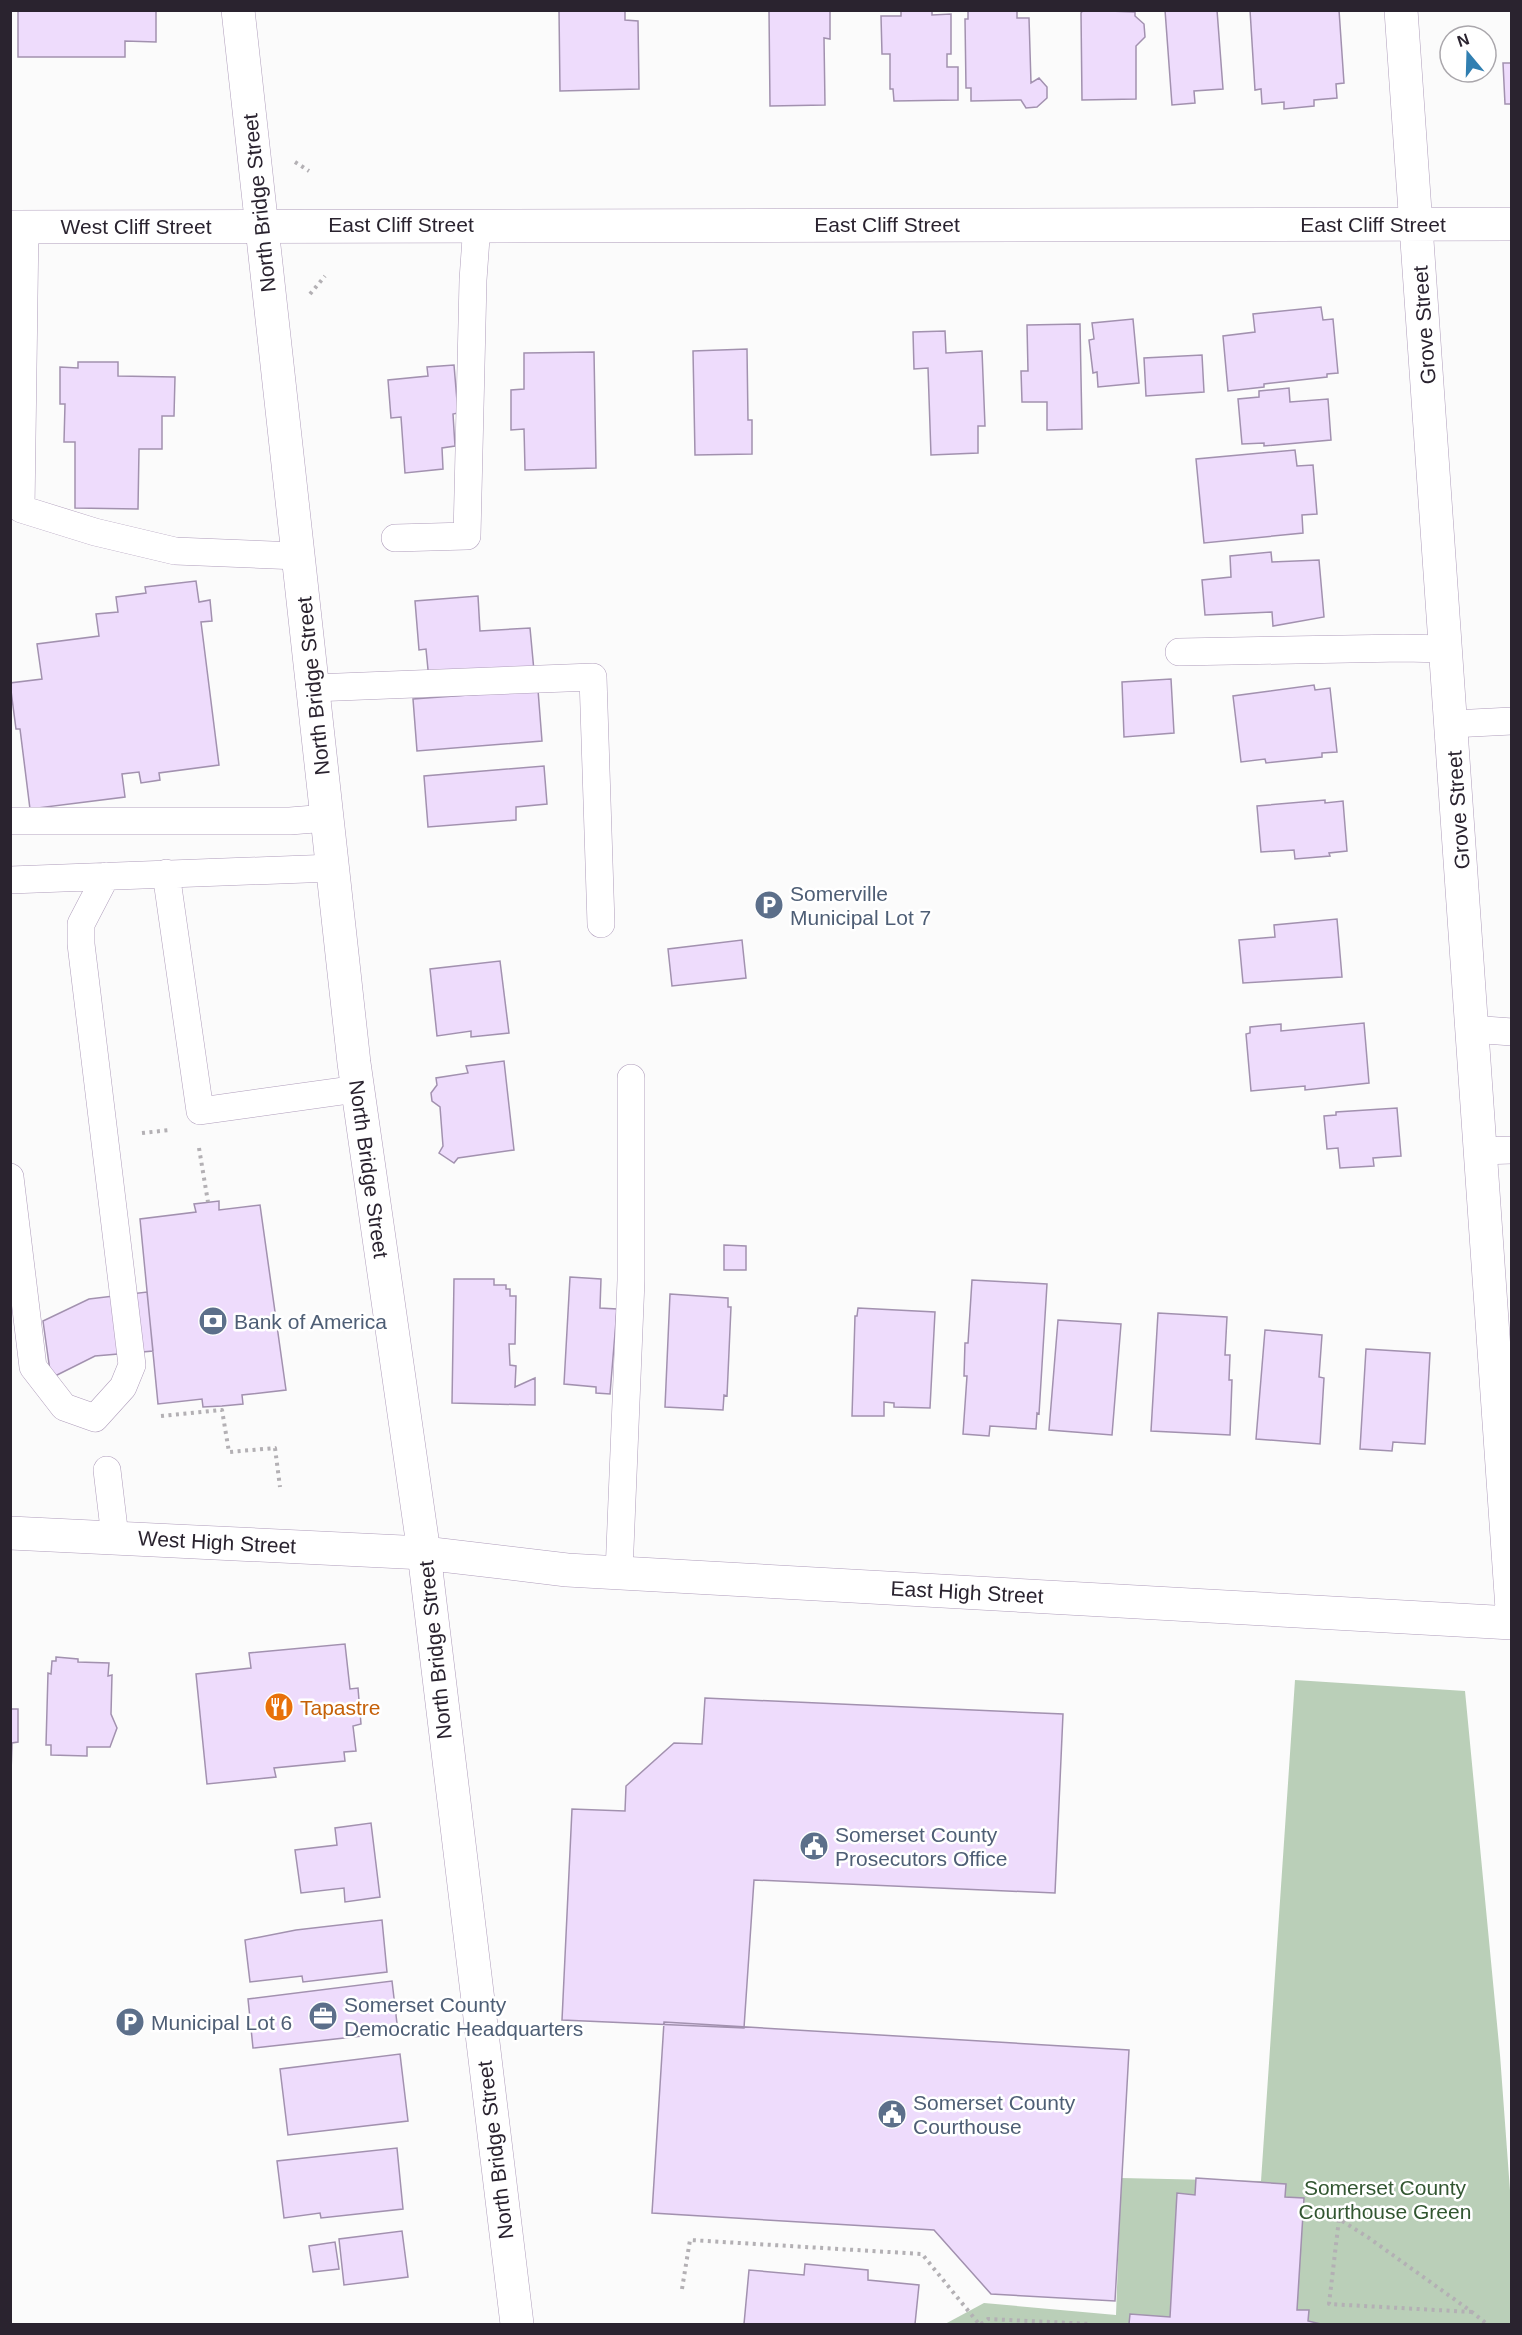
<svg xmlns="http://www.w3.org/2000/svg" width="1522" height="2335" viewBox="0 0 1522 2335" font-family="Arial,sans-serif">
	<style>
		.green { fill: #bacfb8 }
		.building { fill: #eedcfc; stroke: #a291af; stroke-width: 1.5 }
		.lines { fill: none; stroke-linecap: round; stroke-linejoin: round }
		.lane-casing { stroke: #af9dbb; stroke-width: 28 }
		.street-casing { stroke: #af9dbb; stroke-width: 34 }
		.secondary-casing { stroke: #af9dbb; stroke-width: 34 }
		.path { stroke: #b3b0b4; stroke-width: 4; stroke-dasharray: 3 4.5; stroke-linecap: butt }
		.lane { stroke: #fff; stroke-width: 27 }
		.street { stroke: #fff; stroke-width: 33 }
		.secondary { stroke: #fff; stroke-width: 33 }
		.labels { text-anchor: middle; dominant-baseline: central; stroke-width: 5; stroke-linejoin: round; paint-order: stroke }
		.street-label { font-size: 21px; fill: #2a232f; stroke: #fff }
		.service-label { font-size: 21px; fill: #4e5e75; stroke: #fff; text-anchor: start }
		.food-label { font-size: 21px; fill: #c56008; stroke: #fff; text-anchor: start }
		.park-label { font-size: 21px; fill: #325631; stroke: #fff }
	</style>
	<rect width="100%" height="100%" fill="#fbfbfb"/>
	<path class="green" d="M1295 1680 1465 1691 1500 2055 1511 2204V2324H945L984 2303 1116 2315 1121 2178 1261 2181Z"/>
	<path class="building" d="M18 10H156V42L125 41V57H18Z
		M559 10H625V20L638 21 639 89 560 91Z
		M769 10H830V39L824 38 825 105 770 106Z
		M901 10H932V15L951 14V54H947V67H958V100L894 101 893 89H890V54H882L881 16H901Z
		M968 10H1017V18H1029L1031 83 1039 78 1047 87V98L1037 107 1026 108 1021 100 971 101V88H966L965 19H968Z
		M1083 10 1135 12V16L1144 24 1145 37 1136 46V99L1082 100 1081 13Z
		M1165 10H1217L1223 89 1194 91 1195 103 1172 105Z
		M1250 10H1339L1344 83 1336 84 1337 98 1314 100V106L1284 109V102L1262 104 1261 89 1255 90Z
		M1503 63H1512V104H1505Z
		M1321 307 1323 320 1333 319 1338 373 1327 374V377L1264 384V387L1228 391 1223 336 1255 332 1253 314Z
		M1133 319 1139 383 1098 387 1097 372 1093 373 1089 340 1094 339 1092 323Z
		M1080 324 1082 429 1047 430V402H1022L1021 371H1028L1027 325Z
		M945 331 946 353 982 351 985 426H978V453L931 455 928 368 914 369 913 332Z
		M747 349 748 420H752V454L695 455 693 351Z
		M594 352 596 468 525 470 524 429 511 430V390L524 389V353Z
		M1202 355 1204 392 1146 396 1144 358Z
		M78 362H118V376L175 377 174 416H162V449H139L138 509 75 508V442H64L65 404H60V367L78 368Z
		M454 365 458 413 453 414 455 446 442 448 443 469 405 473 401 417 391 418 388 380 428 376 427 367Z
		M1289 388 1290 402 1328 399 1331 440 1264 446V443L1242 444 1238 399 1259 397V391Z
		M1295 450 1297 466 1313 465 1317 514 1302 515 1303 533 1204 543 1196 459Z
		M1271 552 1272 562 1319 560 1324 617 1273 626 1272 612 1205 615 1202 580 1231 577 1230 556Z
		M196 581 199 602 210 600 212 621 201 622 219 765 159 773 160 780 141 783 139 772 122 774 125 797 30 809 20 729H16L10 683 42 679 37 644 99 636 96 614 118 612 116 597 146 593 145 587Z
		M478 596 480 631 530 628 534 671 429 680 426 649 419 650 415 601Z
		M1171 679 1174 733 1124 737 1122 682Z
		M1314 685 1315 690 1330 688 1337 752 1322 753V757L1266 763 1265 759 1241 762 1233 696Z
		M538 690 542 741 417 751 413 699Z
		M544 766 547 804 516 807V820L428 827 424 776Z
		M1325 800V803L1343 801 1347 851 1329 853 1330 856 1295 859 1294 850 1261 852 1257 806Z
		M1337 919 1342 977 1243 983 1239 940 1275 937 1274 925Z
		M742 940 746 978 672 986 668 949Z
		M500 961 509 1033 471 1037V1031L437 1036 430 969Z
		M1364 1023 1369 1083 1305 1090V1086L1251 1091 1246 1034 1250 1033V1027L1281 1024V1031Z
		M504 1061 514 1150 458 1158 454 1163 439 1153 443 1146 440 1107 432 1101 431 1093 437 1085 436 1078 468 1073 466 1066Z
		M1397 1108 1401 1156 1373 1158 1374 1166 1340 1168 1338 1148 1327 1149 1324 1116 1336 1115V1112Z
		M219 1201V1210L260 1205 286 1390 242 1395 243 1404 222 1406 203 1407 202 1399 158 1404 140 1219 196 1212 194 1204Z
		M724 1245 746 1246V1270H724Z
		M570 1277 601 1279 600 1308 617 1309 610 1394 596 1393V1387L564 1384Z
		M454 1279H494V1285H506V1289H510V1296H516L515 1344H509L510 1365 516 1366 515 1387 535 1378V1405L452 1403Z
		M972 1280 1047 1284 1039 1414 1037 1413 1036 1429 990 1426 989 1436 963 1434 967 1376H964L965 1343H968Z
		M147 1292 153 1351 95 1356 51 1378 43 1321 89 1299Z
		M670 1294 728 1298V1307H731L727 1396 724 1395 723 1410 665 1407Z
		M858 1308 935 1312 930 1408 894 1407V1403L884 1402V1416H852L855 1316H857Z
		M1158 1313 1227 1317 1225 1355H1230L1229 1380H1232L1230 1435 1151 1431Z
		M1058 1320 1121 1324 1112 1435 1049 1430Z
		M1265 1330 1322 1335 1319 1377 1324 1378 1320 1444 1256 1439Z
		M1366 1349 1430 1353 1425 1444 1393 1442 1392 1451 1360 1449Z
		M345 1644 350 1689 358 1688 361 1724 353 1726 356 1751 344 1752 345 1761 274 1768 276 1777 207 1784 196 1674 251 1668 249 1653Z
		M56 1657 78 1659V1662L109 1663 108 1676 112 1675 111 1714 117 1728 110 1747H87V1756L51 1755V1745H46L48 1673 51 1674 52 1661H56Z
		M705 1698 1063 1714 1055 1893 754 1880 744 2028 562 2020 572 1809 625 1811 626 1786 674 1743 702 1744Z
		M10 1709H18V1742L12 1743 11 1773Z
		M371 1823 380 1897 345 1902 344 1888 301 1893 295 1850 337 1845 335 1828Z
		M382 1920 387 1972 303 1982 302 1976 250 1982 245 1940 296 1930Z
		M392 1981 398 2032 253 2048 248 1999Z
		M664 2022 1129 2050 1115 2301 991 2294 934 2230 652 2213Z
		M400 2054 408 2121 288 2135 280 2069Z
		M397 2148 403 2209 321 2218 320 2213 284 2218 277 2161Z
		M1196 2178 1286 2184 1285 2197 1304 2198 1297 2310H1309L1308 2321 1321 2324H1129L1130 2314 1170 2317 1177 2193 1195 2195Z
		M402 2231 408 2277 344 2285 339 2239Z
		M335 2242 339 2269 313 2272 309 2246Z
		M805 2264 868 2270V2280L919 2285 915 2324H744L749 2270 804 2275Z"/>
	<g class="lines">
		<g class="lane-casing">
			<path id="lane" d="M25 226 21 509 95 532 175 551 298 556
				M395 538 467 536 473 280 477 224
				M1179 652 1403 648 1446 649
				M313 688 593 677 601 924
				M1452 724 1512 721
				M10 821H290L327 818
				M166 873 200 1111 357 1089
				M10 880 333 868
				M1471 1029 1512 1032
				M1480 1151 1512 1150
				M10 1177 33 1367 64 1407 95 1418 123 1387 132 1365 81 944V924L106 876
				M107 1470 115 1537
				M619 1573 631 1280V1078"/>
		</g>
		<g class="street-casing">
			<path id="street" d="M1401 10 1512 1609
				M10 227 1512 224
				M10 1533 424 1553 567 1570 1512 1623"/>
		</g>
		<g class="secondary-casing">
			<path id="secondary" d="M238 10 354 1063 424 1553 517 2324"/>
		</g>
		<path class="path" d="M295 162 309 171
			M310 294 325 276
			M142 1133 170 1130
			M199 1148 208 1202
			M161 1416 222 1410 229 1452 275 1448 280 1487
			M682 2289 690 2240 922 2254 979 2324
			M1472 2312 1329 2304 1339 2219 1369 2238 1472 2312 1487 2324
			M981 2324 988 2319 1091 2324"/>
		<use href="#lane" class="lane"/>
		<use href="#street" class="street"/>
		<use href="#secondary" class="secondary"/>
	</g>
	<defs>
		<g id="parking-disc" transform="scale(1.5)"><circle r="9.5" fill="#5c6f8a" stroke="#fff"/><path d="M-3.5-5.5H1a3.5 3.5 0 0 1 0 7H-1V5.5H-3.5ZM-1-3.4V-.6H.8a1.4 1.4 0 0 0 0-2.8Z" fill="#fff"/></g>
		<g id="bank-disc" transform="scale(1.5)"><circle r="9.5" fill="#5c6f8a" stroke="#fff"/><path d="M-6-4H6V4H-6ZM0-2.3a2.3 2.3 0 1 0 0 4.6a2.3 2.3 0 1 0 0-4.6Z" fill="#fff"/></g>
		<g id="restaurant-disc" transform="scale(1.5)"><circle r="9.5" fill="#e8710a" stroke="#fff"/><path d="M-5-6h1v4h1v-4h1v4h1v-4h1v5L-1.5 .5V6h-2V.5L-5-1ZM5-6V6H3V1.5H1.5Q1.5-4 5-6Z" fill="#fff"/></g>
		<g id="civic-disc" transform="scale(1.5)"><circle r="9.5" fill="#5c6f8a" stroke="#fff"/><path d="M-.6-6.5H3V-4.5H.6V-3L4-1V1h2V6H-6V1h2V-1L-.6-3ZM-1.2 2.5V6h2.4V2.5Z" fill="#fff"/></g>
		<g id="office-disc" transform="scale(1.5)"><circle r="9.5" fill="#5c6f8a" stroke="#fff"/><path d="M-6-3h4V-5.5h4V-3h4V5H-6ZM-1-4.5V-3h2v-1.5ZM-6 0V1H6V0Z" fill="#fff"/></g>
	</defs>
	<g fill-rule="evenodd">
		<use href="#parking-disc" x="769" y="905"/>
		<use href="#bank-disc" x="213" y="1321"/>
		<use href="#restaurant-disc" x="279" y="1707"/>
		<use href="#civic-disc" x="814" y="1846"/>
		<use href="#office-disc" x="323" y="2016"/>
		<use href="#parking-disc" x="130" y="2022"/>
		<use href="#civic-disc" x="892" y="2114"/>
	</g>
	<g class="labels">
		<g class="street-label">
			<text transform="translate(259 203) rotate(-96)">North Bridge Street</text>
			<text x="401" y="224">East Cliff Street</text>
			<text x="887" y="224">East Cliff Street</text>
			<text x="1373" y="224">East Cliff Street</text>
			<text x="136" y="226">West Cliff Street</text>
			<text transform="translate(1424 325) rotate(-94)">Grove Street</text>
			<text transform="translate(313 686) rotate(-96)">North Bridge Street</text>
			<text transform="translate(1458 810) rotate(-94)">Grove Street</text>
			<text transform="translate(369 1169) rotate(82)">North Bridge Street</text>
			<text transform="translate(217 1542) rotate(3)">West High Street</text>
			<text transform="translate(967 1592) rotate(3)">East High Street</text>
			<text transform="translate(435 1650) rotate(-96)">North Bridge Street</text>
			<text transform="translate(495 2150) rotate(-97)">North Bridge Street</text>
		</g>
		<g class="service-label">
			<text x="790" y="893">Somerville<tspan x="790" dy="24">Municipal Lot 7</tspan></text>
			<text x="234" y="1321">Bank of America</text>
			<text x="835" y="1834">Somerset County<tspan x="835" dy="24">Prosecutors Office</tspan></text>
			<text x="344" y="2004">Somerset County<tspan x="344" dy="24">Democratic Headquarters</tspan></text>
			<text x="151" y="2022">Municipal Lot 6</text>
			<text x="913" y="2102">Somerset County<tspan x="913" dy="24">Courthouse</tspan></text>
		</g>
		<g class="food-label">
			<text x="300" y="1707">Tapastre</text>
		</g>
		<g class="park-label">
			<text x="1385" y="2187">Somerset County<tspan x="1385" dy="24">Courthouse Green</tspan></text>
		</g>
	</g>
	<rect width="1522" height="2335" fill="none" stroke="#2a232f" stroke-width="24"/>
	<g transform="translate(1468 54) rotate(341)"><circle r="28" fill="#ffffff" stroke="#aaa7ac" stroke-width="1.5"/>
	<path d="M0-4.5L10 22L0 15L-10 22Z" fill="#317fb1"/>
	<text y="-9" font-size="16" font-weight="bold" text-anchor="middle" fill="#2a232f">N</text>
	</g>
</svg>
